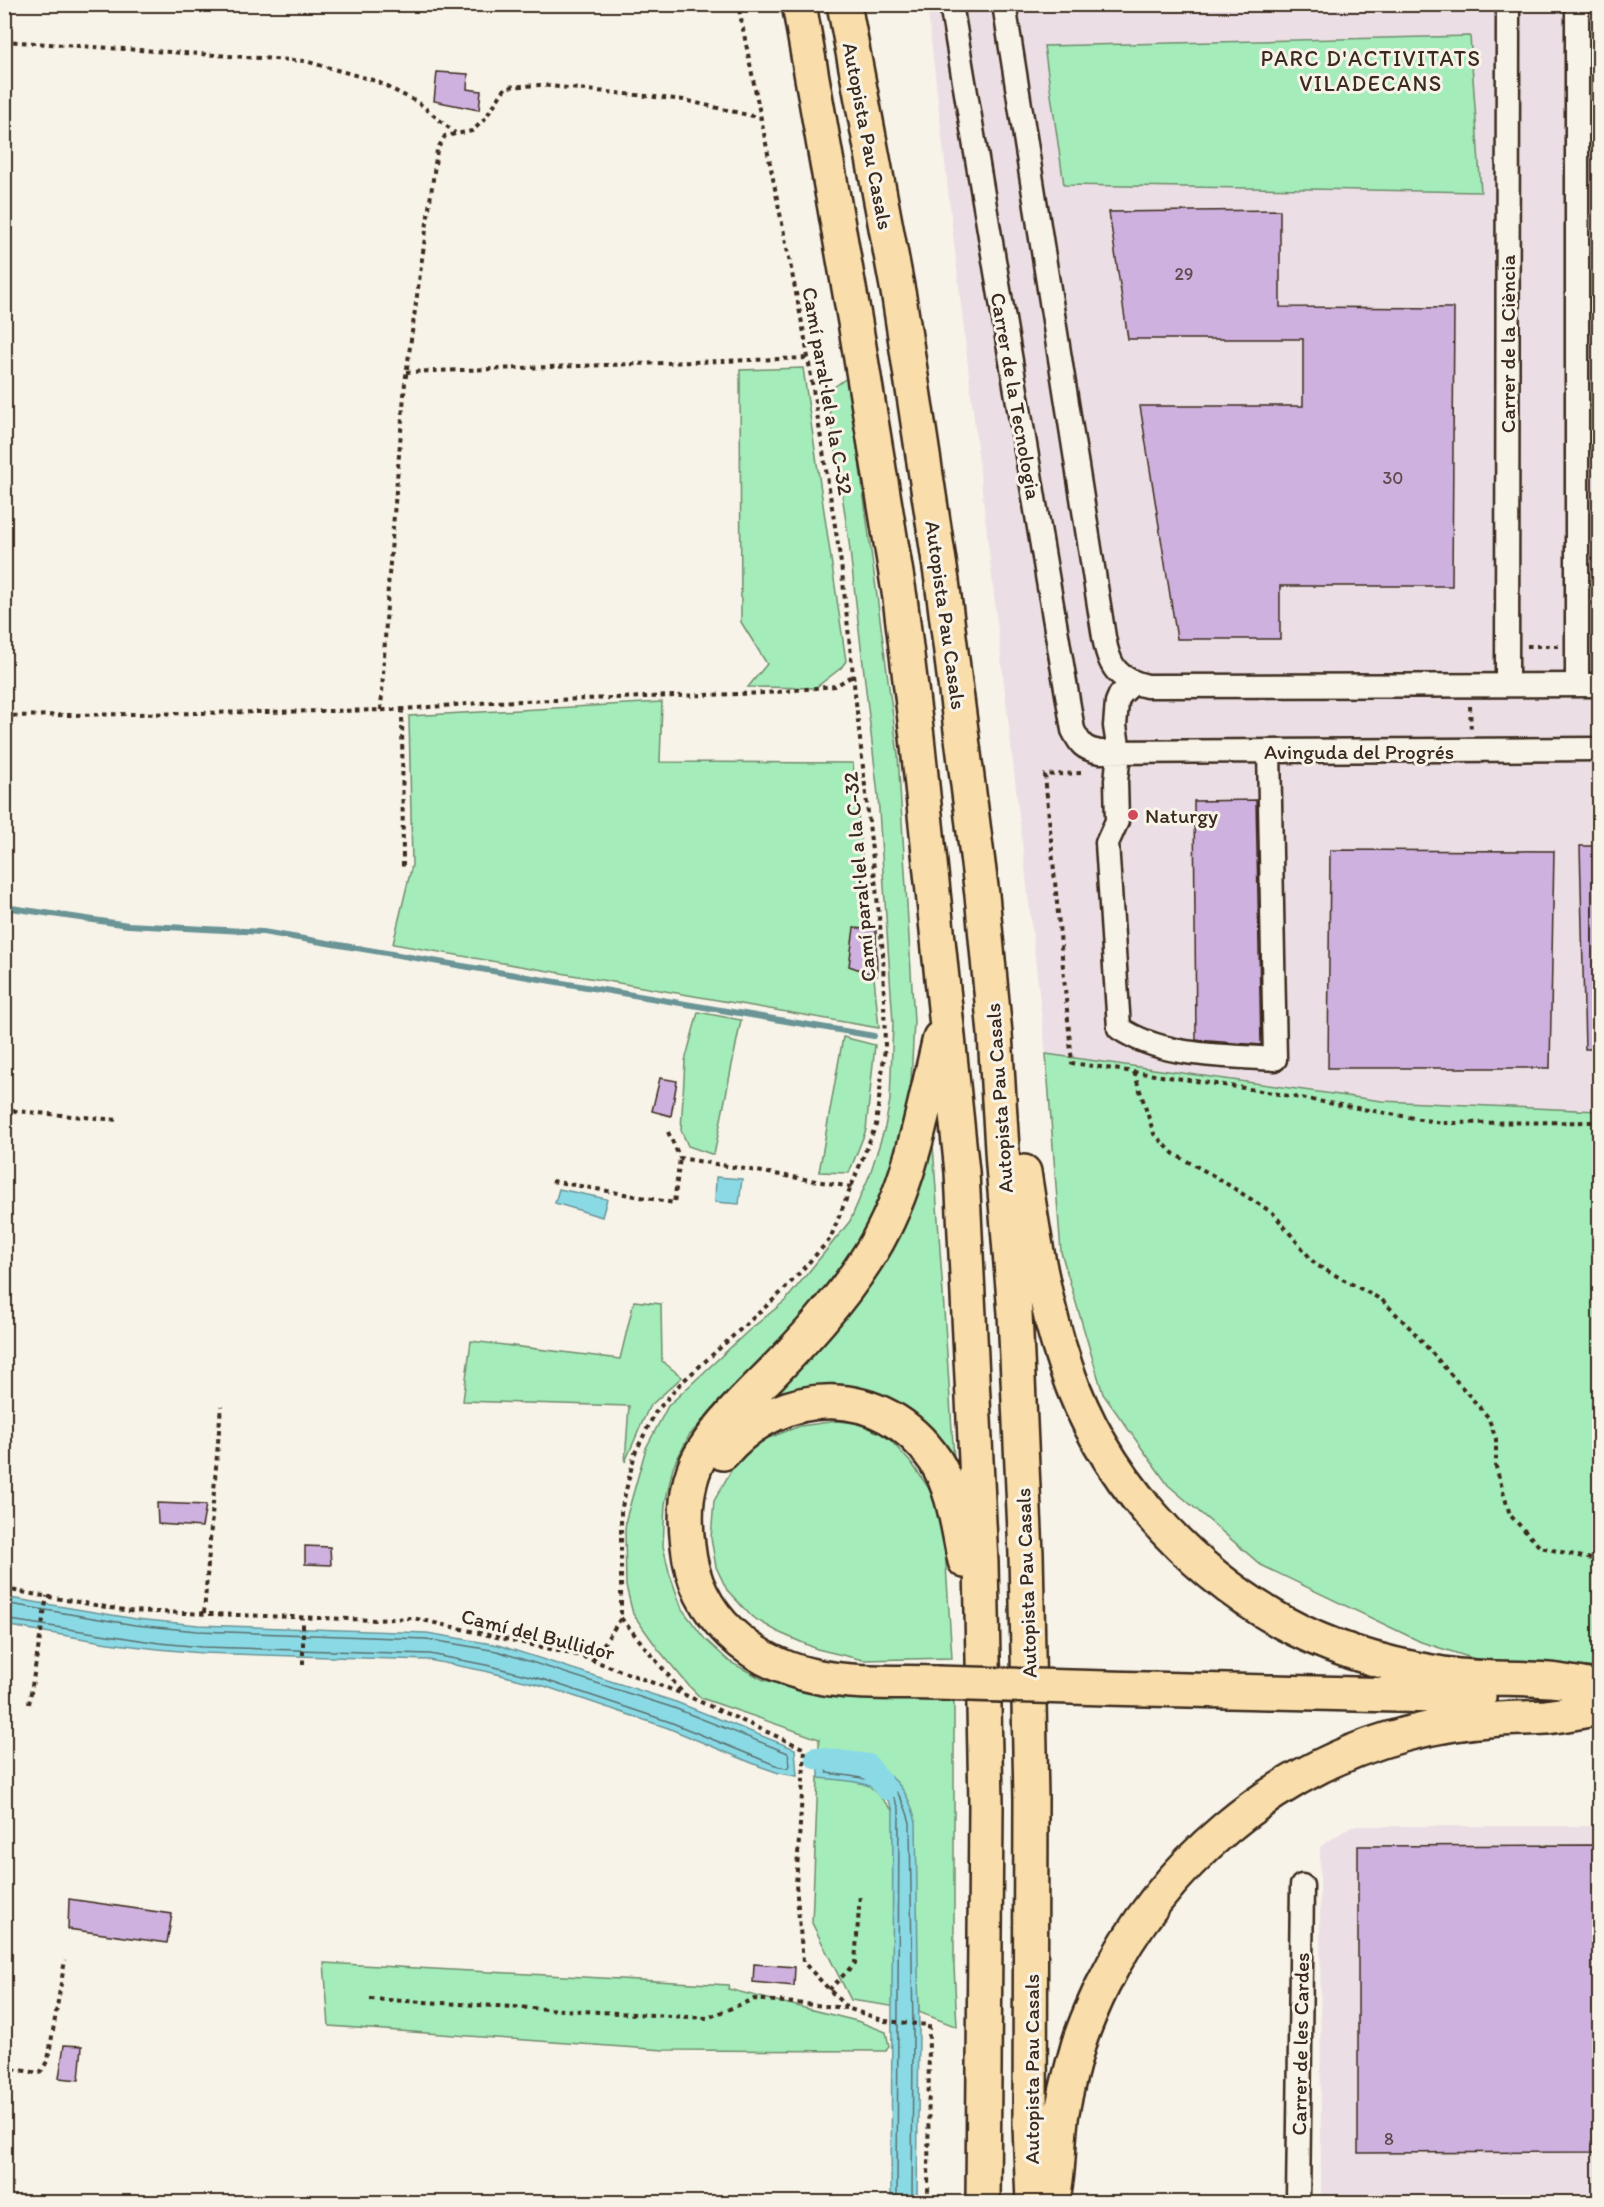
<svg xmlns="http://www.w3.org/2000/svg" width="1604" height="2207" viewBox="0 0 1604 2207" font-family="Itim,sans-serif">
	<style>
		.built { fill: #ebdfe5 }
		.green { fill: #a4ecb9; stroke: #708b6c; stroke-width: 1.5 }
		.water { fill: #8adae6; stroke: #6a9496; stroke-width: 1.5 }
		.lines { fill: none; stroke-linecap: round; stroke-linejoin: round }
		.shore { stroke: #5b706e; stroke-width: 1.5 }
		.stream { stroke: #6a9496; stroke-width: 6 }
		.canal { stroke: #8adae6; stroke-width: 22 }
		.building { fill: #ceb1de; stroke: #3b2a1e; stroke-width: 1.5 }
		.minor-casing { stroke: #3b2a1e; stroke-width: 27 }
		.highway-casing { stroke: #3b2a1e; stroke-width: 38 }
		.path { stroke: #3b2a1e; stroke-width: 4; stroke-dasharray: 4.5 4.5; stroke-linecap: butt }
		.minor { stroke: #f7f3e8; stroke-width: 22 }
		.highway { stroke: #f9deab; stroke-width: 33 }
		.highway-bridge-casing { stroke: #3b2a1e; stroke-width: 38; stroke-linecap: butt }
		.highway-bridge { stroke: #f9deab; stroke-width: 33 }
		.poi-dot { fill: #d1495b; stroke: #f7f3e8; stroke-width: 2 }
		.labels { text-anchor: middle; dominant-baseline: central; stroke-width: 6; stroke-linejoin: round; paint-order: stroke }
		.number-label { font-size: 18px; fill: #604c4e }
		.street-label { font-size: 21px; fill: #3b2a1e; stroke: #f7f3e8 }
		.poi-label { font-size: 21px; fill: #3b2a1e; stroke: #f7f3e8; text-anchor: start }
		.neighbourhood-label { font-size: 22px; letter-spacing: 1.5px; fill: #3b2a1e; stroke: #f7f3e8 }
	</style>
	<rect width="100%" height="100%" fill="#f7f3e8"/>
	<filter id="ink" filterUnits="userSpaceOnUse"><feTurbulence type="fractalNoise" baseFrequency=".0167" numOctaves="2"/><feDisplacementMap in="SourceGraphic" scale="12" xChannelSelector="R" yChannelSelector="G"/><feConvolveMatrix kernelMatrix="1 2 1 2 8 2 1 2 1" color-interpolation-filters="sRGB"/></filter>
	<g filter="url(#ink)">
		<path class="built" d="M927 5H1599V1111L1382 1101 1046 1054Z
			M1351 1826H1599V2202H1321L1320 1847Z"/>
		<path class="green" d="M1470 36 1481 192 1064 185 1044 46Z
			M803 368 846 661 841 668 815 688 748 687 767 664 741 622 740 370Z
			M848 377 898 755 914 1021 910 1103 895 1168 875 1218 840 1278 718 1402 689 1436 673 1467 665 1504 663 1546 669 1572 682 1609 704 1638 730 1662 764 1680 842 1699H954V1966L957 2027 919 2012 912 1819 894 1781 819 1771V1739L701 1698 689 1686 658 1649 633 1614 626 1586 625 1532 626 1519 646 1448 668 1406 747 1332 786 1300 850 1221 870 1174 885 1127 890 1100 893 1023 878 795 849 542 827 392Z
			M662 702 660 762 853 763 879 1028 393 944 412 865 409 716Z
			M698 1012 741 1020 714 1155 688 1146 681 1130 685 1061Z
			M843 1037 875 1045 866 1130 849 1173 819 1172Z
			M1046 1054 1382 1101 1599 1111V1668L1475 1659 1421 1642 1261 1565 1168 1485 1103 1394 1061 1252Z
			M932 1130 954 1459 923 1422 764 1402Z
			M634 1301 661 1304 662 1361 682 1377 649 1407 625 1462 629 1406 463 1401 471 1341 620 1359Z
			M837 1421 867 1424 880 1429 913 1465 928 1487 943 1519 952 1658 863 1660 817 1649 780 1633 752 1617 727 1590 716 1567 711 1538 714 1501 737 1460 763 1440 800 1426Z
			M818 1777 865 1781 894 1812 897 2007 851 2000 812 1923Z
			M324 1963 729 1985 728 1989 857 2021 886 2032 889 2046 886 2051 664 2050 329 2026Z"/>
		<path class="water" d="M716 1177 742 1179 739 1204 715 1202Z
			M559 1189 607 1199 602 1217 555 1203Z
			M4 1597 136 1619 198 1625 427 1633 498 1645 676 1702 795 1749 797 1776 779 1773 759 1766 668 1728 544 1686 485 1671 429 1660 202 1653 158 1649 108 1643 5 1625Z
			M819 1753C869 1766 902 1764 916 1822L919 2032 917 2202H891L893 1810C881 1779 847 1781 819 1778Z"/>
		<g class="lines">
			<path class="shore" d="M4 1603 135 1625 197 1631 426 1639 497 1651 674 1708 788 1753 790 1765 787 1768 780 1767 670 1722 545 1680 486 1665 430 1654 202 1647 159 1643 4 1619
				M897 2202 899 1809C889 1776 855 1777 827 1773L825 1764 828 1762C872 1771 898 1774 910 1823L913 2032 912 2202"/>
			<path class="stream" d="M4 907 128 925 263 932 874 1036"/>
			<path class="canal" d="M816 1758 868 1765 886 1789"/>
		</g>
		<path class="building" d="M437 72 468 74 467 89 481 91 479 110 434 101Z
			M1280 210V307L1454 308 1452 586H1280V639H1177L1140 406H1303V339H1128L1109 212Z
			M1256 800 1261 1045 1196 1040 1194 801Z
			M1580 846H1599V1049H1585Z
			M1330 850 1554 851 1550 1068H1328Z
			M854 928 876 930 877 976 849 966Z
			M660 1078 677 1081 671 1116 652 1111Z
			M157 1503 206 1505 202 1527 158 1524Z
			M305 1546 330 1547 331 1565 305 1564Z
			M1599 1845V2152L1358 2153V1846Z
			M69 1899 172 1914 167 1943 68 1929Z
			M754 1964 795 1967 794 1986 753 1982Z
			M64 2045 82 2046 79 2080 59 2078Z"/>
		<g class="lines">
			<g class="minor-casing">
				<path id="minor" d="M951 4 1073 730C1080 744 1083 749 1100 752L1600 749
					M1004 4 1104 637C1109 667 1117 679 1147 686L1600 685
					M1133 683 1120 695 1117 702 1115 726 1119 752 1116 781 1117 821 1107 843 1119 1028C1164 1058 1223 1055 1275 1059L1269 751
					M1507 684 1508 4
					M1577 685V4
					M1298 2202 1302 1886"/>
			</g>
			<g class="highway-casing">
				<path id="highway" d="M799 4 855 322 900 598 917 737 962 1172 981 1563 986 1803 983 2202
					M844 4 899 297 942 581 982 895 995 1034 1003 1166 1015 1313 1026 1554 1031 1799 1030 2126 1033 2202
					M1024 1172C1034 1238 1044 1304 1066 1368 1102 1475 1184 1566 1282 1622 1329 1648 1384 1664 1437 1673 1477 1681 1519 1676 1559 1681 1573 1683 1586 1686 1600 1688
					M723 1453C782 1384 883 1383 935 1460 954 1489 958 1529 965 1561
					M936 1683C898 1682 857 1684 819 1677 751 1664 695 1617 688 1546 684 1514 686 1477 704 1450 722 1422 747 1398 770 1375 805 1339 839 1302 866 1260 910 1194 922 1113 940 1038
					M1106 1688 1479 1697
					M1052 2202C1060 2173 1057 2142 1062 2112 1066 2090 1072 2067 1078 2046 1084 2026 1093 2006 1102 1987 1162 1864 1273 1769 1406 1734 1437 1726 1469 1721 1500 1719 1515 1718 1531 1718 1546 1717 1564 1715 1582 1711 1600 1708"/>
			</g>
			<path class="path" d="M4 41 305 61 376 81 419 103 455 133
				M406 372 808 358
				M1527 646H1558
				M1470 706 1471 731
				M402 709 403 870
				M381 710 388 587 405 383 437 150 445 136 472 131 484 120 506 87 540 85 684 100 761 118
				M4 716 391 710 493 702 767 693 835 686 854 675
				M1081 773 1045 775 1072 1063 1244 1088 1442 1123 1600 1122
				M1134 1072 1154 1134 1174 1154 1214 1176 1273 1213 1316 1265 1382 1300 1412 1330 1488 1417 1496 1439V1467L1510 1515 1540 1547 1600 1561
				M4 1110 118 1120
				M668 1132 680 1158 852 1187
				M552 1181 674 1203 680 1158
				M4 1589 129 1611 375 1620 413 1618 581 1656 683 1694 805 1749 796 1885 803 1962 847 2008 885 2021 929 2025 928 2202
				M204 1613 221 1406
				M621 1618 682 1692
				M593 1660 621 1618V1511L635 1453 655 1413 680 1384 784 1290 830 1239 876 1125 885 1048 883 953 841 563 804 333 738 4
				M303 1664V1618
				M29 1704 47 1596
				M829 1990 855 1963 860 1894
				M370 1999 707 2018 754 1999 846 2008
				M4 2068 40 2073 48 2060 65 1960"/>
			<use href="#minor" class="minor"/>
			<use href="#highway" class="highway"/>
			<g class="highway-bridge-casing">
				<path id="highway-bridge" d="M936 1683 1106 1688"/>
			</g>
			<use href="#highway-bridge" class="highway-bridge"/>
		</g>
	</g>
	<circle class="poi-dot" cx="1133" cy="815" r="6"/>
	<g class="labels">
		<g class="number-label">
			<text x="1184" y="274">29</text>
			<text x="1393" y="478">30</text>
			<text x="1389" y="2139">8</text>
		</g>
		<g class="street-label">
			<text transform="translate(868 136) rotate(79)">Autopista Pau Casals</text>
			<text transform="translate(1507 344) rotate(-90)">Carrer de la Ciència</text>
			<text transform="translate(828 391) rotate(80)">Camí paral·lel a la C-32</text>
			<text transform="translate(1016 396) rotate(80)">Carrer de la Tecnologia</text>
			<text transform="translate(946 615) rotate(82)">Autopista Pau Casals</text>
			<text x="1359" y="751">Avinguda del Progrés</text>
			<text transform="translate(859 877) rotate(-95)">Camí paral·lel a la C-32</text>
			<text transform="translate(999 1098) rotate(-94)">Autopista Pau Casals</text>
			<text transform="translate(1026 1583) rotate(-92)">Autopista Pau Casals</text>
			<text transform="translate(538 1634) rotate(14)">Camí del Bullidor</text>
			<text transform="translate(1300 2044) rotate(-89)">Carrer de les Cardes</text>
			<text transform="translate(1031 2069) rotate(-90)">Autopista Pau Casals</text>
		</g>
		<g class="poi-label">
			<text x="1145" y="815">Naturgy</text>
		</g>
		<g class="neighbourhood-label">
			<text x="1371" y="58">PARC D'ACTIVITATS<tspan x="1371" dy="25">VILADECANS</tspan></text>
		</g>
	</g>
	<rect width="1604" height="2207" fill="none" stroke="#f7f3e8" stroke-width="24"/>
	<rect x="12" y="12" width="1580" height="2183" fill="none" stroke="#3b2a1e" stroke-width="2" filter="url(#ink)"/>
</svg>
